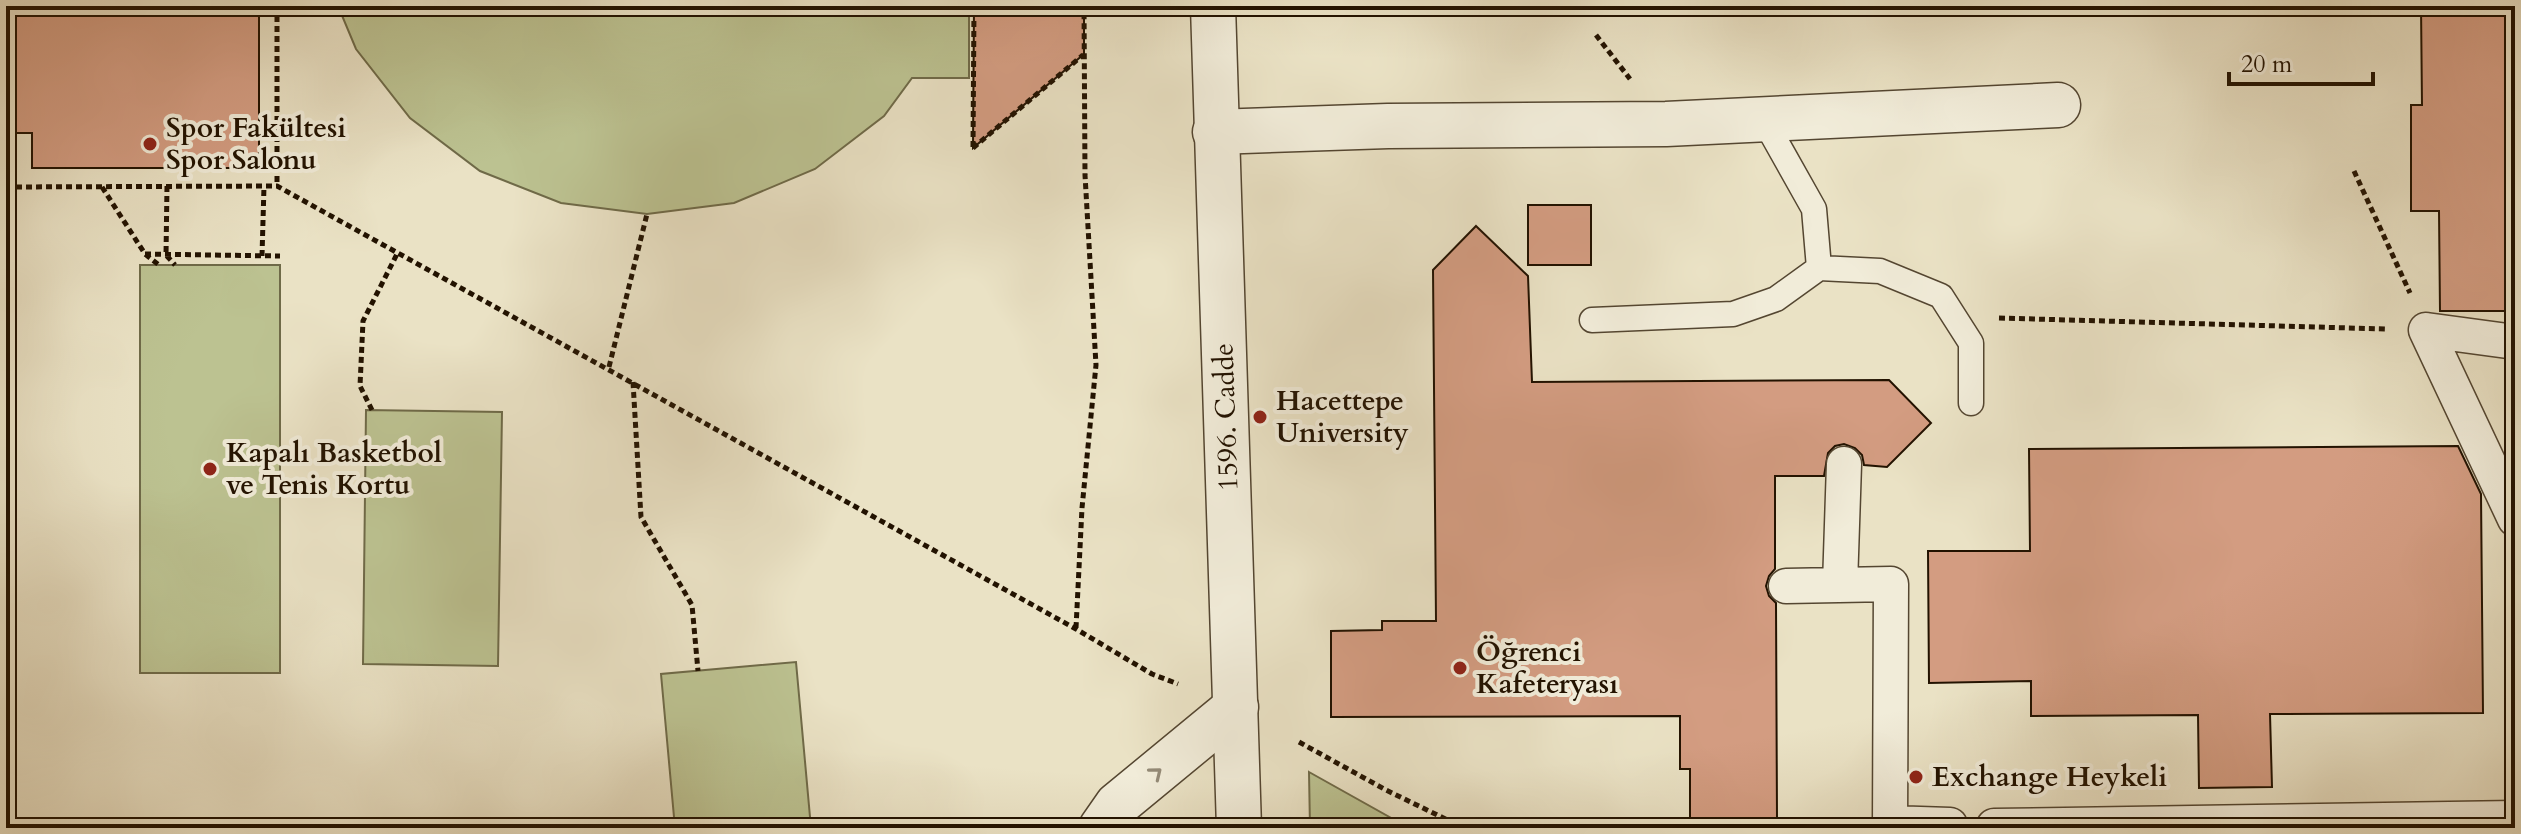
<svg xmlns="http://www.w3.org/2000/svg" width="2521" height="834" viewBox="0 0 2521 834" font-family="Cardo,serif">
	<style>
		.green { fill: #bcc291; stroke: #6f6a48; stroke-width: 2 }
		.building { fill: #d39c81; stroke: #221200; stroke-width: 2 }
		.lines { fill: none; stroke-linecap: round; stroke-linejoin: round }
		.service-casing { stroke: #544631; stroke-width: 27 }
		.pedestrian-casing { stroke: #544631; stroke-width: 37 }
		.minor-casing { stroke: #544631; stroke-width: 47 }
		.tertiary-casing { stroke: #544631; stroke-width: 47 }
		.path { stroke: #221200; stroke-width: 5; stroke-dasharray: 6 4; stroke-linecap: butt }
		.service { stroke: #f1ecd9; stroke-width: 24 }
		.pedestrian { stroke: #f1ecd9; stroke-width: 34 }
		.minor { stroke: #f1ecd9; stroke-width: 44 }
		.tertiary { stroke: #f1ecd9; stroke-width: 44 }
		.oneway { stroke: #948a77 }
		.poi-dot { fill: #8f2418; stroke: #f1ecd9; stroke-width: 3 }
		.labels { text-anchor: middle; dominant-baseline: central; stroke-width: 8; stroke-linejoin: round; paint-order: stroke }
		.poi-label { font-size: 28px; font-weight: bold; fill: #221200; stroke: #f1ecd9; text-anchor: start }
		.street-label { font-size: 28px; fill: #221200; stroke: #f1ecd9 }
	</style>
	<rect width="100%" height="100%" fill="#eae2c5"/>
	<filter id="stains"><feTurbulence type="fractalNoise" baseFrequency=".0025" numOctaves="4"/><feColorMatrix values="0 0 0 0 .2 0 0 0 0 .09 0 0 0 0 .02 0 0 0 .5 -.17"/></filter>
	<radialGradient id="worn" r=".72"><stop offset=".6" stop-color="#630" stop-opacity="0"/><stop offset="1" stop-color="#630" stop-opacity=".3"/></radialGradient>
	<path class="green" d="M338 6H969V78H912L884 116 815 169 734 203 647 214 561 203 480 171 410 118 356 49Z
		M140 265H280V673H140Z
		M366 410 502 412 498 666 363 664Z
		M796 662 811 828H675L661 674Z
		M1309 772 1409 828H1310Z"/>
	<path class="building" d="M6 6H259V168H32V133H6Z
		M974 6H1084V54L973 148Z
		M2421 6H2507L2508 105H2515V311H2440L2439 211H2411V105H2422Z
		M1528 205H1591V265H1528Z
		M1476 226 1528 276 1532 382 1889 380 1931 423 1887 467 1864 465 1862 455 1855 448 1844 444 1835 446 1828 453 1824 476H1775V569L1769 576 1766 586 1769 596 1776 603 1777 819H1690V769H1680V716L1331 717V631L1382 630V621H1436L1433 270Z
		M2458 446 2481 494 2483 713 2270 714 2272 787 2199 788 2198 715 2031 716V681L1929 683 1928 551H2030L2029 449Z"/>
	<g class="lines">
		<g class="service-casing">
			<path id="service" d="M1764 120 1814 209 1819 268 1880 271 1941 296 1971 343V403
				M1592 320 1733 314 1776 299 1819 268"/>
		</g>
		<g class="pedestrian-casing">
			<path id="pedestrian" d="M2426 330 2515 519
				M2426 330 2515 342
				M1840 585 1844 464
				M1786 586 1891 584 1890 828
				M1890 823 1950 825
				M1994 826 2515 818"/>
		</g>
		<g class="minor-casing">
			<path id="minor" d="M1215 132 1388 126 1666 124 2058 105
				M1101 828 1117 805 1236 707"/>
		</g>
		<g class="tertiary-casing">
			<path id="tertiary" d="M1213 6 1239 828"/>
		</g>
		<path class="path" d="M277 6V186
			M1596 35 1630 79
			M973 147 974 6
			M973 148 1083 55
			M2354 171 2410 293
			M167 186 166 255 175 265
			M6 187 277 186 1076 629 1152 674 1178 684
			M102 187 145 254 159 265
			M145 254 280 256
			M262 256 264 186
			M1999 318 2385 329
			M609 367 647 214
			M633 382 641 517 692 605 698 671
			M372 410 360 386 363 321 398 252
			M1076 628 1082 508 1096 365 1085 175 1084 6
			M1299 742 1386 790 1464 828"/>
		<use href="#service" class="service"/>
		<use href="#pedestrian" class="pedestrian"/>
		<use href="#minor" class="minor"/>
		<use href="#tertiary" class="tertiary"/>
	</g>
	<defs><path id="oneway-chevron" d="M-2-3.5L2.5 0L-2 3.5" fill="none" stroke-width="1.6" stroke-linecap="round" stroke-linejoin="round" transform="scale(2)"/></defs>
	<use class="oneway" href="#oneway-chevron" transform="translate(1156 773) rotate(-39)"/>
	<g class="poi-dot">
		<circle cx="150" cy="144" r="8"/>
		<circle cx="1260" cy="417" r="8"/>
		<circle cx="210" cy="469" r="8"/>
		<circle cx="1460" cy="668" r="8"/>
		<circle cx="1916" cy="777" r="8"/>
	</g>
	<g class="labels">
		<g class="poi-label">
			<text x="166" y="128">Spor Fakültesi<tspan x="166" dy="32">Spor Salonu</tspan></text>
			<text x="1276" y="401">Hacettepe<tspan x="1276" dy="32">University</tspan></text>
			<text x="226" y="453">Kapalı Basketbol<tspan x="226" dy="32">ve Tenis Kortu</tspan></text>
			<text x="1476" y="652">Öğrenci<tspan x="1476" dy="32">Kafeteryası</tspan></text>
			<text x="1932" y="777">Exchange Heykeli</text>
		</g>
		<g class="street-label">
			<text transform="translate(1226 417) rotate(-92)">1596. Cadde</text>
		</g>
	</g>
	<rect width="2521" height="834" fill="none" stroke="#eae2c5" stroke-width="32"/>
	<rect x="8" y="8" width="2505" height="818" fill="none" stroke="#221200" stroke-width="4"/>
	<rect x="16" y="16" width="2489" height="802" fill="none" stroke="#221200" stroke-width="2"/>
	<path d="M2229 72v12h144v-12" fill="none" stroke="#221200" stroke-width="4"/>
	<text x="2241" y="72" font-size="24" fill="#221200" stroke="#f1ecd9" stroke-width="6" paint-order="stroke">20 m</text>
	<rect width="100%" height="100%" filter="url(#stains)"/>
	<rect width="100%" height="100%" fill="url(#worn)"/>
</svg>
